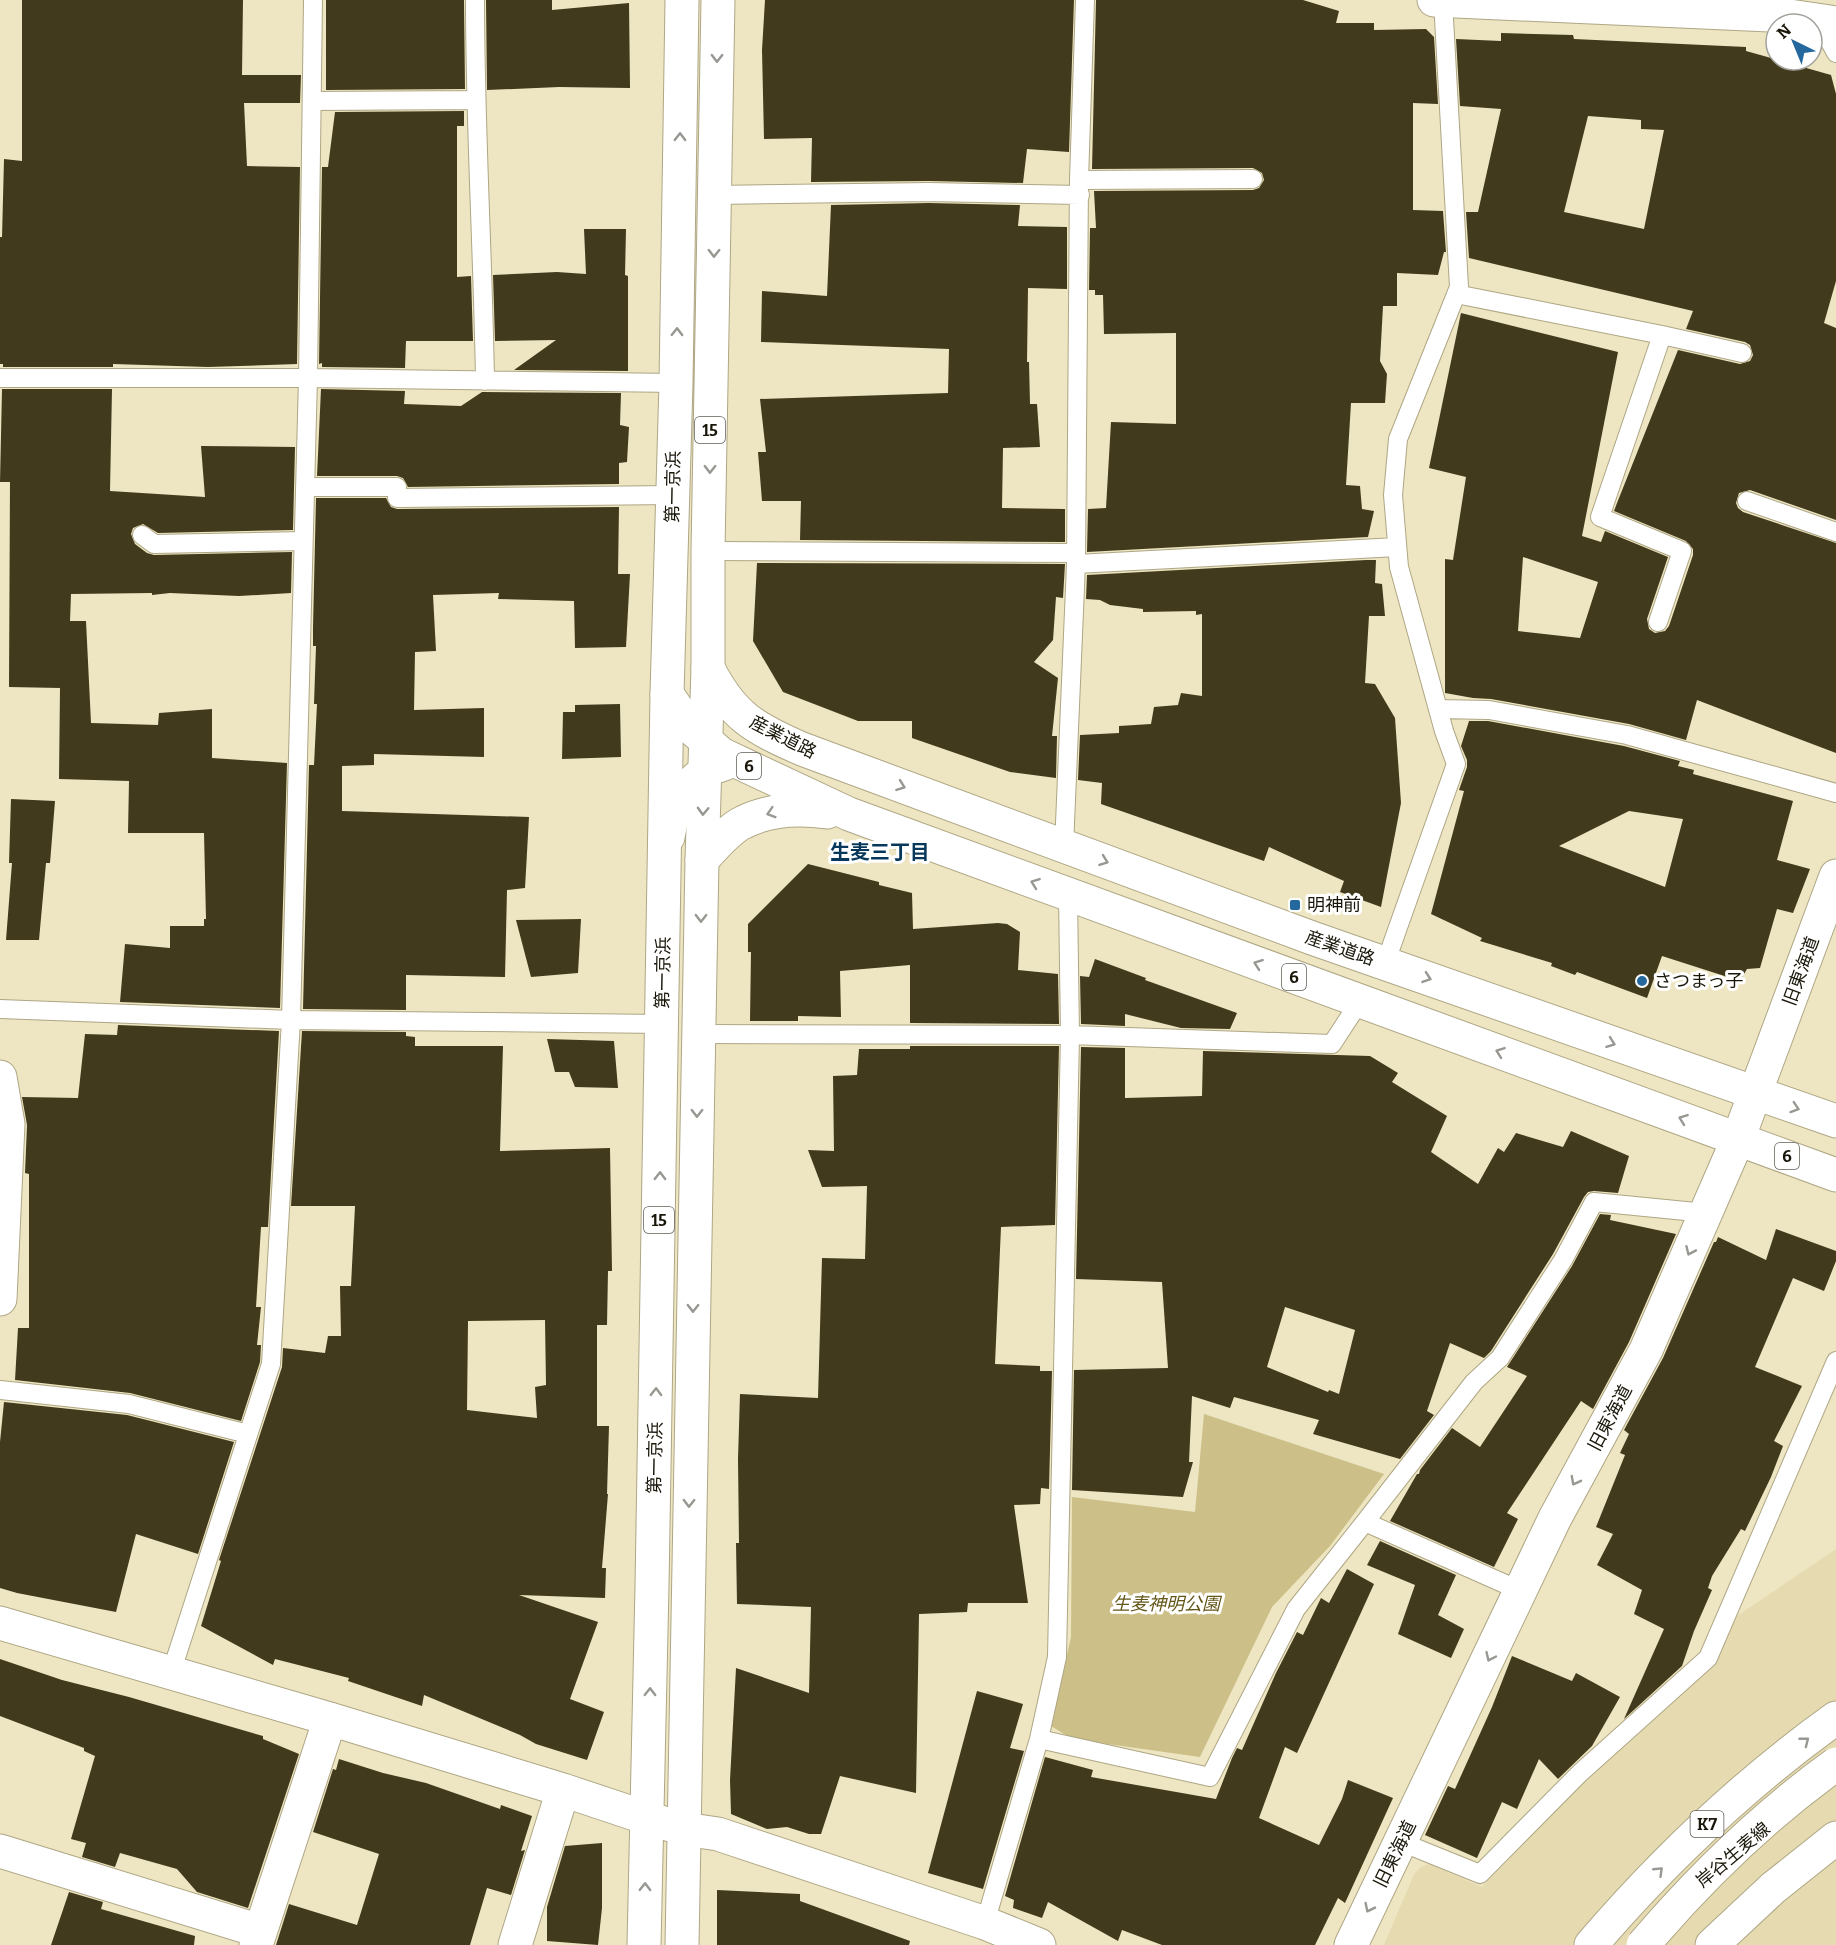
<svg xmlns="http://www.w3.org/2000/svg" width="1836" height="1945" viewBox="0 0 1836 1945" font-family="Bitter,'Noto Sans JP',serif">
	<style>
		.built { fill: #e6dbb0 }
		.green { fill: #ccbf88 }
		.building { fill: #413a1c; fill-rule: evenodd }
		.lines { fill: none; stroke-linecap: round; stroke-linejoin: round }
		.lane-casing { stroke: #aea684; stroke-width: 20 }
		.street-casing { stroke: #aea684; stroke-width: 35 }
		.secondary-casing { stroke: #aea684; stroke-width: 35 }
		.primary-casing { stroke: #aea684; stroke-width: 35 }
		.highway-casing { stroke: #aea684; stroke-width: 35 }
		.lane { stroke: #fff; stroke-width: 18 }
		.street { stroke: #fff; stroke-width: 33 }
		.secondary { stroke: #fff; stroke-width: 33 }
		.primary { stroke: #fff; stroke-width: 33 }
		.highway { stroke: #fff; stroke-width: 33 }
		.highway-bridge-casing { stroke: #aea684; stroke-width: 35; stroke-linecap: butt }
		.highway-bridge { stroke: #fff; stroke-width: 33 }
		.oneway { stroke: #989791 }
		.poi-dot { fill: #25689d; stroke: #fff; stroke-width: 2 }
		.labels { text-anchor: middle; dominant-baseline: central; stroke-width: 6; stroke-linejoin: round; paint-order: stroke }
		.shield { fill: #fff; stroke: #5f5d54; stroke-width: 1.5 }
		.shield-label { font-size: 16px; font-weight: bold; fill: #1a170a }
		.street-label { font-size: 18px; fill: #1a170a; stroke: #fff }
		.poi-label { font-size: 18px; fill: #1a170a; stroke: #fff; text-anchor: start }
		.park-label { font-size: 18px; font-style: italic; fill: #645718; stroke: #fff }
		.neighbourhood-label { font-size: 20px; font-weight: bold; fill: #07385c; stroke: #fff }
	</style>
	<rect width="100%" height="100%" fill="#eee6c2"/>
	<path class="built" d="M1836 1549V1945H1384L1414 1874 1421 1867 1429 1864 1482 1887 1584 1782 1715 1665 1737 1616Z"/>
	<path class="green" d="M1204 1414 1384 1474 1330 1546 1272 1607 1200 1757 1072 1739 1051 1726 1071 1637 1072 1497 1195 1512Z"/>
	<path class="building" d="M22 0H243L242 75H301L300 103H244L247 166 300 167 297 364 208 367 113 364V367H3V364H0V237H2L4 159 22 161Z
		M326 0H464L465 89 326 90Z
		M486 0H552V10L629 3 630 88 559 87 487 90Z
		M765 0H1074L1069 152 1027 149 1023 183 929 181 811 182 812 138 764 139 762 50Z
		M1096 0H1303L1339 11 1336 23H1374V30L1426 29 1434 37 1438 104 1413 103V210L1443 211 1446 252H1444L1438 275 1397 273V306H1383L1380 361 1387 374 1385 403H1351L1346 485 1360 486 1362 509 1374 511 1368 537 1087 552 1088 509 1106 508 1111 422 1176 424V333L1104 334 1103 295H1095V290H1089L1090 228H1096L1094 191 1253 190 1259 188 1264 180 1262 173 1253 168 1092 169Z
		M1501 33 1573 35 1574 39 1746 47V51L1831 75 1836 94V281L1824 323 1836 328V520L1750 490 1739 493 1736 503 1738 508 1743 512 1836 543V753L1697 700 1686 740 1629 724 1491 699 1473 698 1445 693V559L1453 560 1466 477 1429 468 1461 313 1618 352 1582 536 1601 542 1605 531 1668 557 1647 619 1649 629 1655 633 1665 631 1669 626 1693 555V549L1686 541 1614 511 1617 503 1678 350 1740 364 1750 361 1753 355 1750 345 1745 342 1686 329 1693 311 1469 258 1466 212H1478L1501 109 1460 106 1456 39 1501 41ZM1588 116 1641 120V129L1664 130 1644 229 1564 212ZM1523 557 1598 582 1580 638 1518 631Z
		M464 111V126H457V277L471 276 473 341H406L405 368 322 367V363L319 364 322 167H328L335 112Z
		M929 203 1020 205 1018 226 1067 227V289L1028 288 1027 362H1029L1030 404H1037L1040 447 1003 448 1002 508 1065 509V542L800 540 801 501H762L758 452H766L760 399 948 393 949 349 761 342 762 291 827 296 831 205Z
		M584 229H626L625 275 628 276V371L514 370 556 340 495 341 493 275 557 272 586 274Z
		M2 389H112L110 491 205 497 201 446 295 447 293 530 158 533 143 524 133 528 131 534 135 544 147 553 154 555 292 552 291 593 239 596 170 593 152 595V593L71 594 70 621H86L91 723 158 725 159 713 212 709V758L287 763 280 1008 120 1002 125 944 170 948V926H204V919H206L204 833H128L129 781 59 779 60 688 9 687 10 482H0Z
		M321 389 405 391 404 404 461 406 482 392 621 393 620 425 629 427 627 462 619 463V484L408 487 403 478 397 476H317Z
		M316 498H386L391 507 397 509 619 507 618 574H630L626 647 575 648 574 601 498 599 499 593 433 595 436 651 415 652 414 710 484 708V757L374 754V765L342 766V811L529 817 525 888 507 890 505 977 406 975V1010L303 1009 309 765H314L317 704H314L316 646H313V628Z
		M1366 560H1376L1375 583 1382 584 1385 616H1369L1365 683 1375 684 1395 718 1401 803 1381 907 1340 892 1344 881 1269 847 1264 861 1101 804 1102 783 1078 780 1080 735 1119 733V726L1151 724 1154 707 1178 705 1181 693 1202 696V614L1196 615V611L1143 612V609L1110 605 1100 600 1086 599 1087 575Z
		M757 563 1065 564 1063 598 1056 597 1053 640 1034 662 1058 678 1052 736H1057L1056 778 1010 772 912 738V721H858L783 692 753 641Z
		M620 704 621 757 562 759 563 712H575V705Z
		M1469 721H1488L1624 746 1680 761 1678 766 1694 770 1693 774 1793 801 1777 860 1810 869 1793 913 1777 909 1760 968 1747 969 1740 981 1662 956 1647 998 1577 972 1575 975 1551 966 1552 963 1480 941 1482 938 1431 914 1464 791 1459 790 1467 767V760L1461 746ZM1629 811 1683 819 1665 887 1559 846Z
		M11 799 55 801 50 863H46L39 940H6L12 863H9Z
		M808 864 879 882V885L912 893 913 929 998 923 1007 924 1020 932 1018 970 1058 974 1059 1024 910 1023V965L840 971 841 1017 798 1016V1021H750L751 952H748V924Z
		M581 919 578 973 531 977 516 920Z
		M1095 959 1146 978 1145 980 1237 1013 1230 1029 1181 1028 1125 1014V1026L1081 1024 1080 976 1089 977Z
		M118 1025 279 1031 268 1227H261L256 1307H261L257 1345H261L260 1362 241 1421 130 1393 15 1380 18 1328H29V1174L25 1173 27 1125 22 1097 78 1098 85 1034 117 1035Z
		M302 1031 406 1032V1036L415 1037V1046H503L500 1151 610 1148 612 1271H608L607 1325H597V1426H609L607 1494H608L602 1568H606L605 1598 519 1595 598 1622 570 1699 604 1712 587 1760 536 1744 520 1735 424 1695 422 1706 348 1681 349 1678 275 1659 273 1665 201 1626 221 1561 219 1560 282 1367 283 1348 325 1353 328 1336H341L340 1286H351L355 1206H291ZM545 1320 546 1385 535 1387 537 1418 467 1410 468 1321Z
		M547 1039 614 1041 618 1088 575 1087 569 1072H555Z
		M910 1046H1059L1055 1225 1001 1227 995 1364 1040 1366V1371H1052L1049 1489 1041 1488 1040 1504 1014 1505 1028 1603H968L967 1612 919 1614 916 1793 840 1776 821 1834H809L787 1827 767 1829 731 1814 730 1780 736 1668 809 1693 811 1607 737 1604 736 1543H739L738 1459 740 1394 818 1398 822 1258 865 1259 867 1186 822 1187 808 1150 834 1151 833 1076 857 1075 859 1049H910Z
		M1081 1047 1125 1048V1098L1202 1096 1203 1051 1370 1056 1398 1073 1392 1082 1447 1116 1431 1152 1478 1184 1498 1148 1504 1152 1516 1133 1563 1147 1571 1131 1629 1156 1618 1193 1594 1191 1588 1192 1584 1197 1553 1254 1491 1351 1484 1358 1450 1343 1427 1411 1434 1415 1400 1459 1313 1434 1319 1420 1234 1397 1230 1408 1192 1396 1189 1462H1193L1183 1497 1072 1490 1074 1370 1168 1368 1162 1282 1076 1279ZM1285 1307 1355 1330 1339 1394 1329 1390 1328 1392 1267 1367Z
		M1600 1214 1611 1215 1610 1220 1676 1234 1629 1342 1593 1409 1581 1401 1507 1513 1518 1519 1494 1567 1390 1521 1417 1474H1419L1420 1470 1452 1428 1480 1447 1527 1376 1507 1367 1572 1266Z
		M1776 1229 1836 1251V1261L1824 1291 1793 1278 1755 1367 1802 1386 1774 1441 1783 1446 1771 1477 1745 1531 1741 1529 1712 1576 1708 1588 1712 1590 1694 1631 1682 1666 1624 1719 1664 1629 1634 1614 1642 1590 1597 1565 1613 1534 1596 1527 1625 1455 1620 1453 1629 1434 1624 1430 1663 1358 1714 1242H1716L1718 1237 1766 1260Z
		M4 1402 127 1415 234 1442 198 1554 136 1534 116 1612 17 1593 0 1588V1442Z
		M1380 1541 1456 1575 1438 1615 1464 1629 1451 1658 1398 1634 1415 1585 1367 1565Z
		M1347 1569 1374 1584 1297 1753 1285 1747 1259 1818 1319 1845 1342 1799 1348 1780 1393 1798 1345 1903 1338 1898 1315 1945H1162L1122 1930 1118 1941 1048 1902 1042 1918 1013 1908 1014 1900 1005 1896 1045 1757 1093 1770 1091 1777 1216 1799 1232 1758 1237 1748 1242 1750 1276 1673 1297 1632 1303 1635 1321 1598 1329 1603Z
		M1512 1656 1572 1681 1576 1673 1620 1697 1592 1746 1558 1779 1539 1759 1517 1809 1502 1802 1477 1858 1425 1835 1448 1786 1455 1789 1492 1707Z
		M0 1659 62 1680 129 1697 263 1736V1739L299 1754 248 1908 197 1892 177 1869 120 1853 115 1867 82 1857 86 1843 71 1839 95 1756 84 1751V1748L0 1716Z
		M977 1691 1023 1704 1010 1748 1024 1751 983 1889 928 1873Z
		M339 1759 383 1773 426 1783 500 1809 501 1805 532 1816 521 1851 525 1850 511 1895 487 1888 470 1945H276L289 1904 357 1925 379 1854 313 1832 333 1769 336 1770Z
		M602 1843V1908L598 1945 547 1941V1907L565 1846Z
		M717 1890 800 1894V1901L910 1941 909 1945H717Z
		M69 1892 103 1902 101 1909 195 1936 194 1945H51Z"/>
	<g class="lines">
		<g class="lane-casing">
			<path id="lane" d="M475 0C475 127 483 254 485 381
				M1827 21 1830 42 1836 53
				M312 101 475 100
				M1079 180 1253 179
				M715 195 929 192 1080 195
				M1456 294 1662 335 1742 353
				M0 378H308L676 383
				M305 487H397V498L673 495
				M1747 501 1836 532
				M142 535 154 544 303 541
				M708 551 1076 553
				M1076 564 1397 547
				M1658 622 1682 551 1600 517 1662 335
				M1438 709 1489 710 1627 735 1836 793
				M1064 847 1076 564 1079 180 1085 0
				M1385 964 1456 764 1444 731 1399 567 1393 495 1398 439 1459 287 1443 1
				M0 1009 291 1020 663 1024
				M699 1034 1070 1035 1332 1044 1360 1001
				M0 1390 129 1404 248 1434
				M1365 1522 1474 1382 1500 1358 1563 1260 1594 1202 1706 1213
				M171 1673 271 1364 291 1020 308 378 313 0
				M1039 1739 1210 1777 1296 1609 1365 1522 1521 1591
				M1401 1842 1480 1874 1580 1773 1708 1658 1836 1361
				M985 1923 1039 1739 1057 1657 1070 1035 1068 895"/>
		</g>
		<g class="street-casing">
			<path id="street" d="M0 1077 8 1124 0 1299
				M0 1623 330 1719 563 1790 647 1818 684 1829 718 1834 985 1923 1039 1945
				M0 1851 260 1931
				M256 1945 330 1719
				M515 1945 563 1790
				M1351 1945 1555 1518 1646 1350 1738 1139 1836 876"/>
		</g>
		<g class="secondary-casing">
			<path id="secondary" d="M1434 0 1789 16 1836 23"/>
		</g>
		<g class="primary-casing">
			<path id="primary" d="M708 668C732 716 754 728 802 749L1312 938 1836 1121
				M667 694 688 725 721 754 849 814 1836 1175
				M668 837C673 804 689 773 724 764
				M702 860C712 849 730 828 744 822 770 809 798 808 827 812"/>
		</g>
		<g class="highway-casing">
			<path id="highway" d="M644 1945 652 1586 667 694 676 383 682 0
				M682 1945 702 860 708 668V551L718 0
				M1591 1945C1664 1860 1745 1783 1836 1718
				M1712 1945 1773 1888 1836 1838"/>
		</g>
		<use href="#lane" class="lane"/>
		<use href="#street" class="street"/>
		<use href="#secondary" class="secondary"/>
		<use href="#primary" class="primary"/>
		<use href="#highway" class="highway"/>
		<g class="highway-bridge-casing">
			<path id="highway-bridge" d="M1643 1945C1700 1878 1765 1815 1836 1764"/>
		</g>
		<use href="#highway-bridge" class="highway-bridge"/>
	</g>
	<defs><path id="oneway-chevron" d="M-2-3.5L2.5 0L-2 3.5" fill="none" stroke-width="1.6" stroke-linecap="round" stroke-linejoin="round" transform="scale(1.5)"/></defs>
	<g class="oneway">
		<use href="#oneway-chevron" transform="translate(717 58) rotate(91)"/>
		<use href="#oneway-chevron" transform="translate(680 137) rotate(-89)"/>
		<use href="#oneway-chevron" transform="translate(714 253) rotate(91)"/>
		<use href="#oneway-chevron" transform="translate(677 332) rotate(-89)"/>
		<use href="#oneway-chevron" transform="translate(710 469) rotate(91)"/>
		<use href="#oneway-chevron" transform="translate(901 786) rotate(20)"/>
		<use href="#oneway-chevron" transform="translate(703 811) rotate(92)"/>
		<use href="#oneway-chevron" transform="translate(771 813) rotate(163)"/>
		<use href="#oneway-chevron" transform="translate(1104 861) rotate(20)"/>
		<use href="#oneway-chevron" transform="translate(1035 883) rotate(-160)"/>
		<use href="#oneway-chevron" transform="translate(701 918) rotate(91)"/>
		<use href="#oneway-chevron" transform="translate(1258 964) rotate(-160)"/>
		<use href="#oneway-chevron" transform="translate(1427 978) rotate(19)"/>
		<use href="#oneway-chevron" transform="translate(1611 1043) rotate(20)"/>
		<use href="#oneway-chevron" transform="translate(1500 1052) rotate(-160)"/>
		<use href="#oneway-chevron" transform="translate(1795 1108) rotate(18)"/>
		<use href="#oneway-chevron" transform="translate(697 1113) rotate(91)"/>
		<use href="#oneway-chevron" transform="translate(1683 1119) rotate(-160)"/>
		<use href="#oneway-chevron" transform="translate(660 1176) rotate(-89)"/>
		<use href="#oneway-chevron" transform="translate(1690 1251) rotate(114)"/>
		<use href="#oneway-chevron" transform="translate(693 1308) rotate(91)"/>
		<use href="#oneway-chevron" transform="translate(656 1392) rotate(-89)"/>
		<use href="#oneway-chevron" transform="translate(1575 1481) rotate(118)"/>
		<use href="#oneway-chevron" transform="translate(689 1503) rotate(91)"/>
		<use href="#oneway-chevron" transform="translate(1490 1657) rotate(115)"/>
		<use href="#oneway-chevron" transform="translate(650 1692) rotate(-89)"/>
		<use href="#oneway-chevron" transform="translate(1805 1741) rotate(-38)"/>
		<use href="#oneway-chevron" transform="translate(1659 1871) rotate(-44)"/>
		<use href="#oneway-chevron" transform="translate(645 1887) rotate(-89)"/>
		<use href="#oneway-chevron" transform="translate(1369 1908) rotate(116)"/>
	</g>
	<g class="poi-dot">
		<rect x="1289" y="899" width="12" height="12" rx="3"/>
		<circle cx="1642" cy="981" r="6"/>
	</g>
	<g class="labels">
		<g class="shield">
			<rect x="695" y="417" width="30" height="26" rx="4.5"/>
			<rect x="737" y="753" width="24" height="26" rx="4.5"/>
			<rect x="1282" y="964" width="24" height="26" rx="4.5"/>
			<rect x="1775" y="1143" width="24" height="26" rx="4.5"/>
			<rect x="644" y="1207" width="30" height="26" rx="4.5"/>
			<rect x="1690.5" y="1811" width="33" height="26" rx="4.5"/>
		</g>
		<g class="shield-label">
			<text x="710" y="430">15</text>
			<text x="749" y="766">6</text>
			<text x="1294" y="977">6</text>
			<text x="1787" y="1156">6</text>
			<text x="659" y="1220">15</text>
			<text x="1707" y="1824">K7</text>
		</g>
		<g class="street-label">
			<text transform="translate(673 487) rotate(-89)">第一京浜</text>
			<text transform="translate(783 737) rotate(27)">産業道路</text>
			<text transform="translate(1340 948) rotate(19)">産業道路</text>
			<text transform="translate(1801 971) rotate(-70)">旧東海道</text>
			<text transform="translate(663 973) rotate(-89)">第一京浜</text>
			<text transform="translate(1610 1418) rotate(-62)">旧東海道</text>
			<text transform="translate(655 1458) rotate(-89)">第一京浜</text>
			<text transform="translate(1395 1854) rotate(-64)">旧東海道</text>
			<text transform="translate(1733 1855) rotate(-40)">岸谷生麦線</text>
		</g>
		<g class="poi-label">
			<text x="1307" y="905">明神前</text>
			<text x="1654" y="981">さつまっ子</text>
		</g>
		<g class="park-label">
			<text x="1166" y="1604">生麦神明公園</text>
		</g>
		<g class="neighbourhood-label">
			<text x="880" y="852">生麦三丁目</text>
		</g>
	</g>
	<g transform="translate(1794 42) rotate(317)"><circle r="28" fill="#ffffff" stroke="#a3a29d" stroke-width="1.5"/>
	<path d="M0-4.5L10 22L0 15L-10 22Z" fill="#25689d"/>
	<text y="-9" font-size="16" font-weight="bold" text-anchor="middle" fill="#1a170a">N</text>
	</g>
</svg>
